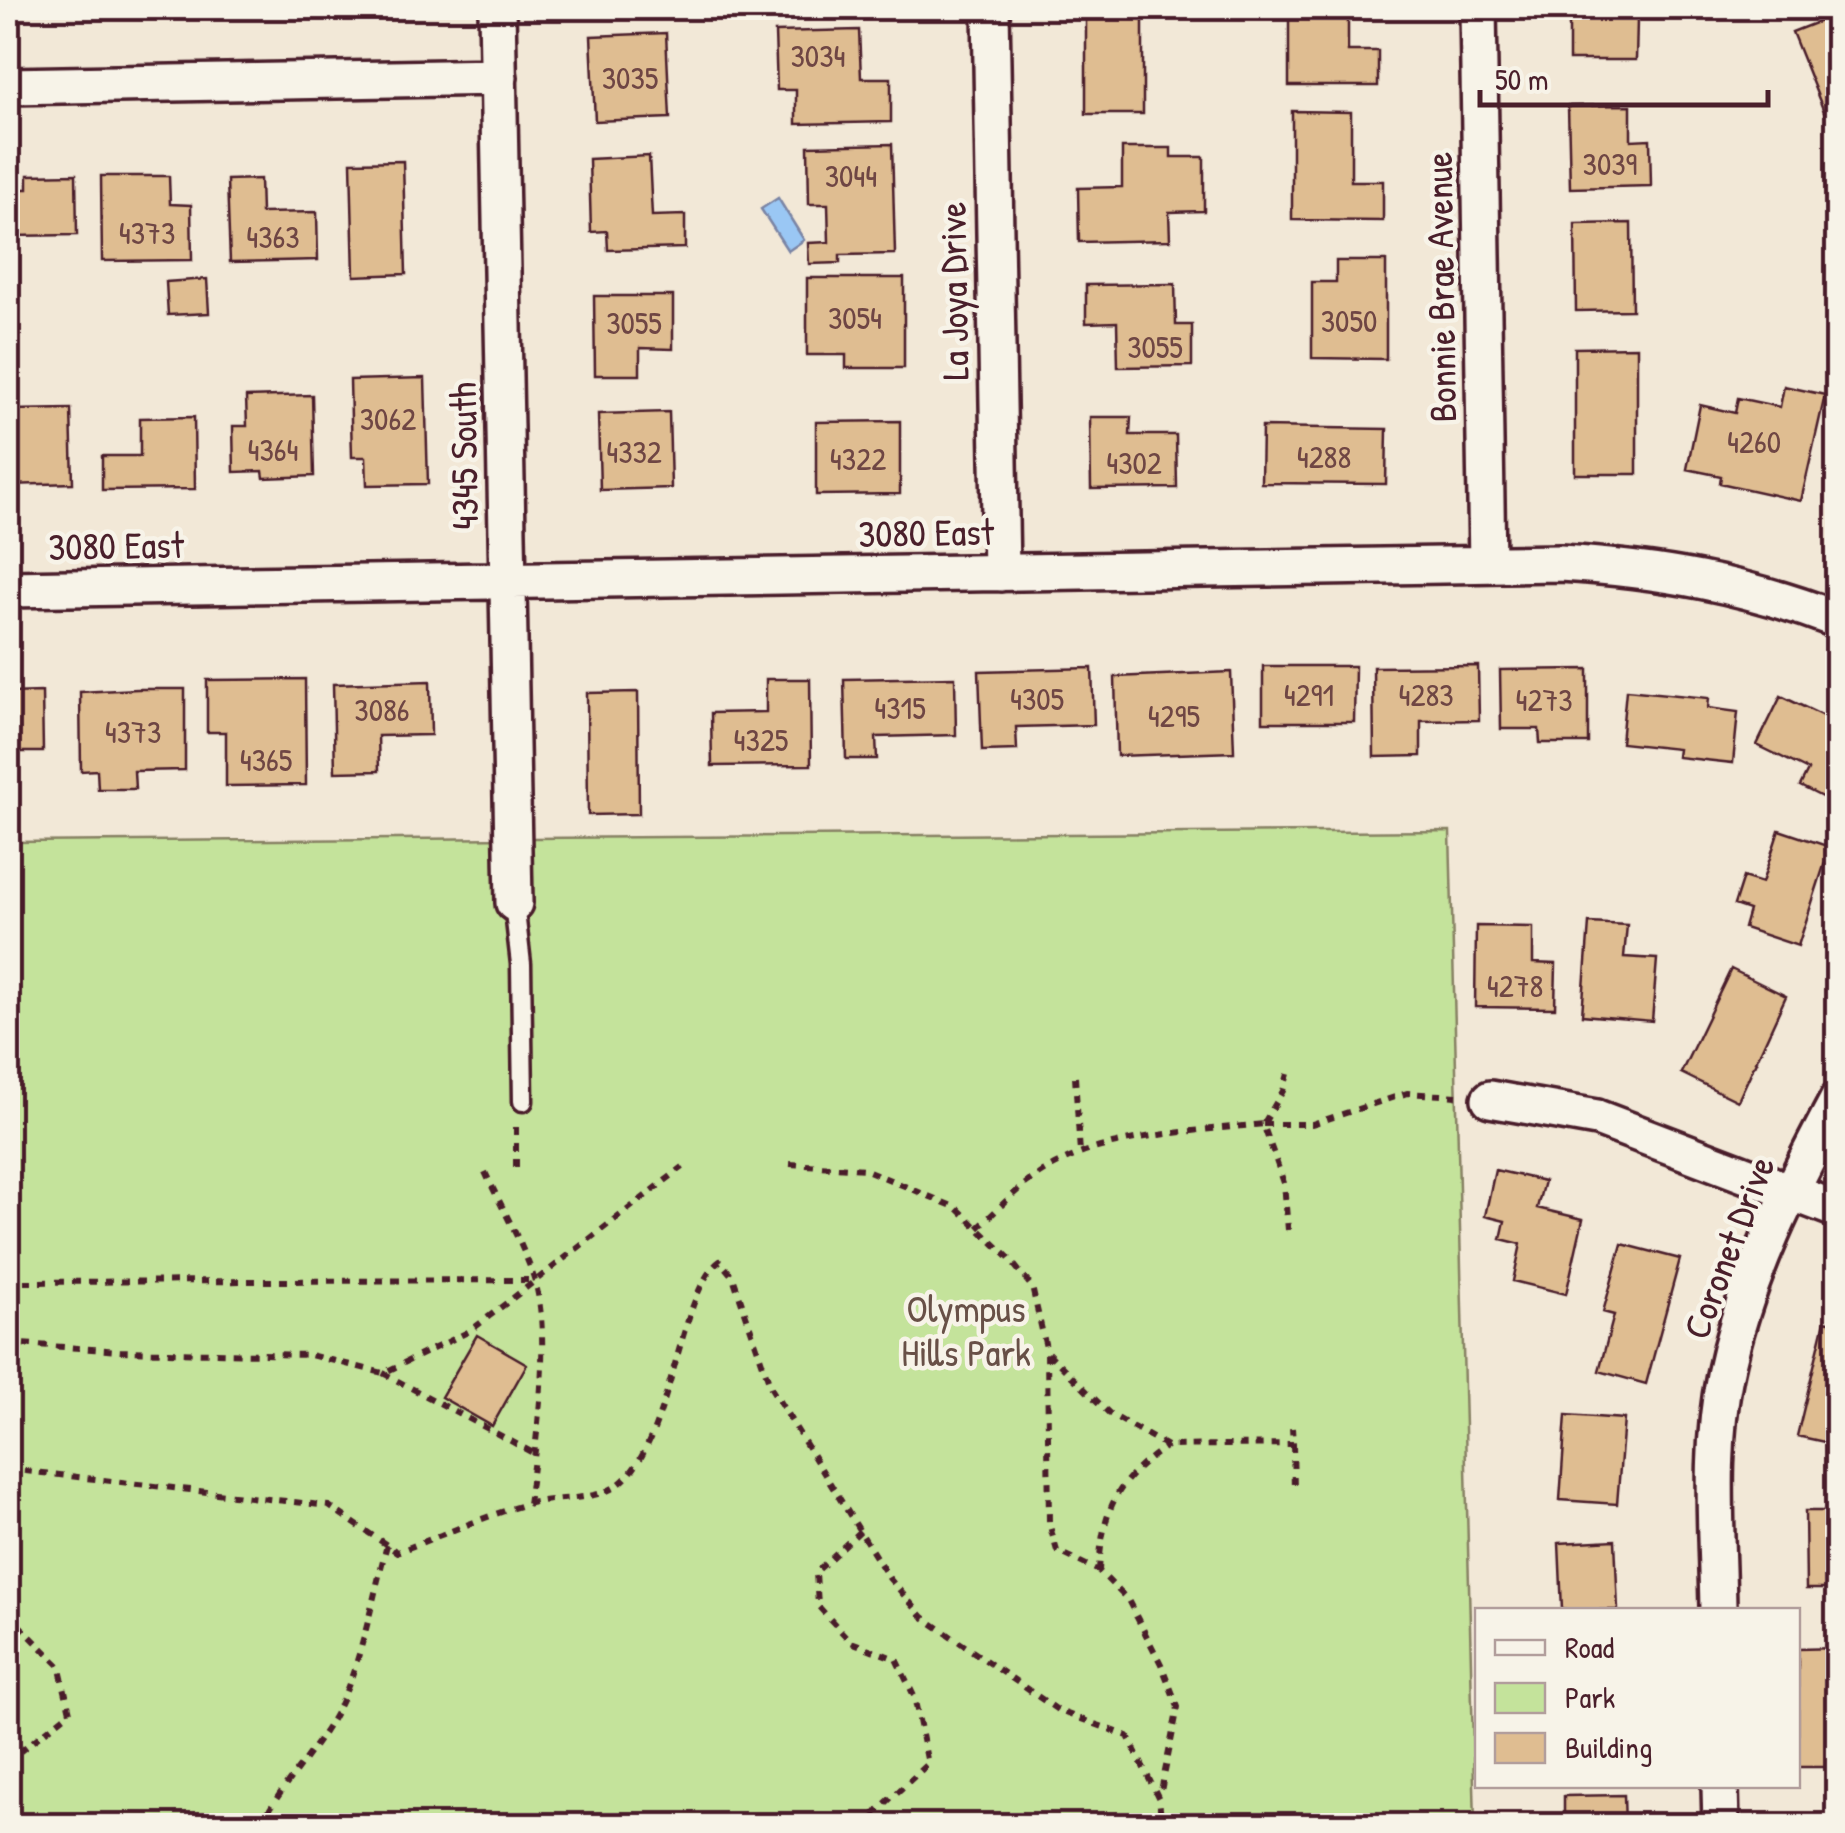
<svg xmlns="http://www.w3.org/2000/svg" width="1845" height="1833" viewBox="0 0 1845 1833" font-family="'Patrick Hand',sans-serif">
	<style>
		.green { fill: #c4e39b; stroke: #878163; stroke-width: 2.5 }
		.water { fill: #9ac7f4; stroke: #7a84a4; stroke-width: 2.5 }
		.building { fill: #dfbd91; stroke: #4a1f2b; stroke-width: 2.5 }
		.lines { fill: none; stroke-linecap: round; stroke-linejoin: round }
		.service-casing { stroke: #4a1f2b; stroke-width: 25 }
		.minor-casing { stroke: #4a1f2b; stroke-width: 42 }
		.path { stroke: #4a1f2b; stroke-width: 6; stroke-dasharray: 8 8; stroke-linecap: butt }
		.service { stroke: #f7f3e8; stroke-width: 18 }
		.minor { stroke: #f7f3e8; stroke-width: 35 }
		.labels { text-anchor: middle; dominant-baseline: central; stroke-width: 9; stroke-linejoin: round; paint-order: stroke }
		.number-label { font-size: 32px; fill: #6f4644 }
		.street-label { font-size: 38px; fill: #4a1f2b; stroke: #f7f3e8 }
		.park-label { font-size: 38px; fill: #685047; stroke: #f7f3e8 }
	</style>
	<rect width="100%" height="100%" fill="#f2e8d7"/>
	<filter id="ink" filterUnits="userSpaceOnUse"><feTurbulence type="fractalNoise" baseFrequency=".01" numOctaves="2"/><feDisplacementMap in="SourceGraphic" scale="20" xChannelSelector="R" yChannelSelector="G"/><feConvolveMatrix kernelMatrix="1 2 1 2 8 2 1 2 1" color-interpolation-filters="sRGB"/></filter>
	<g filter="url(#ink)">
		<path class="green" d="M1450 831 1475 1825H8V842Z"/>
		<path class="water" d="M778 198 804 240 788 251 761 209Z"/>
		<path class="building" d="M1289 8H1348V51H1378V86H1289Z
			M1569 8H1627V19H1637L1636 60H1569Z
			M1086 14H1143V114H1086Z
			M1838 14V114L1827 119 1792 32Z
			M859 30 861 78H891V122L796 124V90H777L775 32Z
			M666 33 670 118 595 121 591 36Z
			M1631 105V140L1650 139 1651 186 1570 188 1568 106Z
			M1292 111 1351 112V181H1383V221L1292 220Z
			M892 144 895 254 840 255V263L809 264 808 243 829 242 828 204H809L808 146Z
			M1122 148H1171V157H1204V211L1169 212 1170 240 1079 242 1078 188 1122 187Z
			M649 156 652 216 685 215V248L608 250 607 231 591 232 589 159Z
			M403 161 406 274 354 276 351 162Z
			M76 174 77 235 8 236V189H28V175Z
			M101 176H169L170 204 191 205 192 260 102 261Z
			M260 179 261 213 317 212 318 260 230 262 227 180Z
			M1631 223 1632 310 1576 311 1575 224Z
			M1336 261H1386V359L1312 358V282H1336Z
			M807 278H904V368H846V355H807Z
			M207 279 209 313 168 315 166 282Z
			M1175 284 1176 325H1192V366L1118 367 1117 322 1086 323V285Z
			M594 296H673V349L640 348V375H595Z
			M1637 347V474H1575V348Z
			M425 378 428 484 367 485 366 457H352L350 380Z
			M1784 386 1825 395 1801 501 1720 483 1721 476 1687 469 1700 405 1735 413 1738 398 1780 407Z
			M312 395 314 476 264 478 263 471 234 472 233 426H247L246 397Z
			M71 409 73 483 8 485V410Z
			M669 412 671 488 600 490 598 414Z
			M194 417 195 489 102 490V456H140V418Z
			M1090 417H1131L1130 435H1176L1177 488 1091 489Z
			M900 421V494L816 495V422Z
			M1262 427 1387 429 1386 484 1261 483Z
			M1263 666H1355L1354 722H1263Z
			M1478 666 1479 720 1421 721V756L1374 757 1373 667Z
			M1092 668 1094 725 1016 727 1017 750 982 751 979 671Z
			M1588 669V743H1540L1539 729H1501L1500 670Z
			M1231 672 1234 752 1117 756 1115 677Z
			M955 677 956 735 876 737 877 759H846L844 679Z
			M305 679 306 785 226 786V732H207V680Z
			M766 679H810L811 765 712 766 711 713 766 712Z
			M430 681 431 735 378 736 379 771 335 772 333 684Z
			M138 689H185V770L134 771 135 789H98L97 770 81 771 80 692Z
			M1626 690 1709 698 1708 708 1738 712 1733 763 1677 757 1678 749 1621 743Z
			M42 692 43 752H8V693Z
			M638 692 639 814 588 815 587 693Z
			M1781 696 1838 723V805L1800 786 1808 770 1757 745Z
			M1779 830 1830 847 1798 946 1744 928 1749 910 1734 905 1743 877 1762 883Z
			M1589 923 1627 925 1624 957 1657 959 1652 1021 1582 1015Z
			M1476 926 1533 927V963L1556 964 1555 1008 1475 1007Z
			M1731 969 1786 996 1738 1101 1681 1073Z
			M1495 1170 1544 1181 1537 1208 1583 1219 1566 1294 1513 1281 1521 1244 1501 1239 1505 1221 1485 1216Z
			M1622 1244 1680 1259 1646 1384 1599 1371 1614 1315 1603 1312Z
			M1825 1321 1838 1324V1445L1797 1436Z
			M477 1335 527 1364 492 1426 441 1397Z
			M1566 1415 1624 1419 1617 1504 1560 1500Z
			M1805 1511H1838V1589H1806Z
			M1615 1540 1618 1610H1562L1559 1543Z
			M1838 1648V1767H1798V1649Z
			M1624 1795 1625 1826H1564V1796Z"/>
		<g class="lines">
			<g class="service-casing">
				<path id="service" d="M514 903 521 964 523 1101"/>
			</g>
			<g class="minor-casing">
				<path id="minor" d="M497 8 514 903
					M991 8 1001 573
					M1478 8 1487 564
					M8 86 499 77
					M8 589 1560 563C1658 569 1745 584 1838 620
					M1490 1099 1597 1118 1838 1210
					M1718 1610C1717 1533 1709 1451 1725 1375 1745 1277 1791 1188 1838 1100
					M1720 1786 1721 1826"/>
			</g>
			<path class="path" d="M1075 1077 1080 1153
				M1264 1123 1283 1091 1288 1074
				M1263 1124H1312L1407 1093 1457 1096
				M516 1127V1171
				M790 1164 864 1169 957 1208 1008 1257 1032 1287 1047 1352 1049 1523 1057 1551 1099 1571 1128 1600 1161 1664 1178 1707 1160 1796
				M485 1172C501 1206 522 1242 534 1278 552 1335 536 1444 528 1504
				M978 1228C993 1214 1008 1198 1024 1185 1088 1133 1185 1133 1263 1124L1284 1183 1288 1230
				M8 1282 534 1280
				M8 1343 120 1351 310 1355 383 1373 470 1331 683 1167
				M1048 1353 1110 1414 1167 1446 1293 1444 1292 1428
				M383 1373 535 1454
				M1293 1444 1294 1490
				M8 1469 329 1506 397 1552C440 1536 483 1517 526 1504 552 1497 585 1501 609 1490 671 1463 676 1292 720 1261L733 1277 771 1388 889 1578 923 1617 1059 1711 1128 1736 1159 1799 1162 1826
				M860 1531 816 1572 818 1606 851 1642 896 1659 914 1696 928 1764 877 1811 868 1826
				M1099 1571C1102 1511 1116 1480 1167 1446
				M8 1614 59 1665 70 1712 8 1761
				M260 1826C281 1787 308 1759 330 1723 361 1672 371 1602 387 1545"/>
			<use href="#service" class="service"/>
			<use href="#minor" class="minor"/>
		</g>
	</g>
	<g class="labels">
		<g class="number-label">
			<text x="818" y="55">3034</text>
			<text x="630" y="77">3035</text>
			<text x="1610" y="163">3039</text>
			<text x="851" y="175">3044</text>
			<text x="147" y="232">4373</text>
			<text x="273" y="236">4363</text>
			<text x="855" y="317">3054</text>
			<text x="1349" y="320">3050</text>
			<text x="634" y="322">3055</text>
			<text x="1155" y="346">3055</text>
			<text x="388" y="418">3062</text>
			<text x="1754" y="441">4260</text>
			<text x="273" y="449">4364</text>
			<text x="634" y="451">4332</text>
			<text x="1324" y="456">4288</text>
			<text x="858" y="458">4322</text>
			<text x="1134" y="462">4302</text>
			<text x="1309" y="694">4291</text>
			<text x="1426" y="694">4283</text>
			<text x="1037" y="698">4305</text>
			<text x="1544" y="699">4273</text>
			<text x="900" y="707">4315</text>
			<text x="382" y="709">3086</text>
			<text x="1174" y="715">4295</text>
			<text x="133" y="731">4373</text>
			<text x="761" y="739">4325</text>
			<text x="266" y="759">4365</text>
			<text x="1515" y="985">4278</text>
		</g>
		<g class="street-label">
			<text transform="translate(1440 287) rotate(-91)">Bonnie Brae Avenue</text>
			<text transform="translate(953 291) rotate(-91)">La Joya Drive</text>
			<text transform="translate(463 456) rotate(-91)">4345 South</text>
			<text transform="translate(926 532) rotate(-1)">3080 East</text>
			<text transform="translate(116 545) rotate(-1)">3080 East</text>
			<text transform="translate(1728 1247) rotate(-69)">Coronet Drive</text>
		</g>
		<g class="park-label">
			<text x="966" y="1308">Olympus<tspan x="966" dy="44">Hills Park</tspan></text>
		</g>
	</g>
	<rect width="1845" height="1833" fill="none" stroke="#f7f3e8" stroke-width="40"/>
	<rect x="20" y="20" width="1805" height="1793" fill="none" stroke="#4a1f2b" stroke-width="4" filter="url(#ink)"/>
	<rect x="1475" y="1608" width="325" height="180" fill="#f7f3e8" stroke="#b29e9c" stroke-width="2.5"/>
	<rect x="1495" y="1640" width="50" height="15" fill="#f7f3e8" stroke="#b29e9c" stroke-width="2.5"/>
	<text x="1565" y="1658" font-size="30" fill="#4a1f2b">Road</text>
	<rect x="1495" y="1683" width="50" height="30" fill="#c4e39b" stroke="#b29e9c" stroke-width="2.5"/>
	<text x="1565" y="1708" font-size="30" fill="#4a1f2b">Park</text>
	<rect x="1495" y="1733" width="50" height="30" fill="#dfbd91" stroke="#b29e9c" stroke-width="2.5"/>
	<text x="1565" y="1758" font-size="30" fill="#4a1f2b">Building</text>
	<path d="M1480 90v15h288v-15" fill="none" stroke="#4a1f2b" stroke-width="5"/>
	<text x="1495" y="90" font-size="30" fill="#4a1f2b" stroke="#f7f3e8" stroke-width="8" paint-order="stroke">50 m</text>
</svg>
